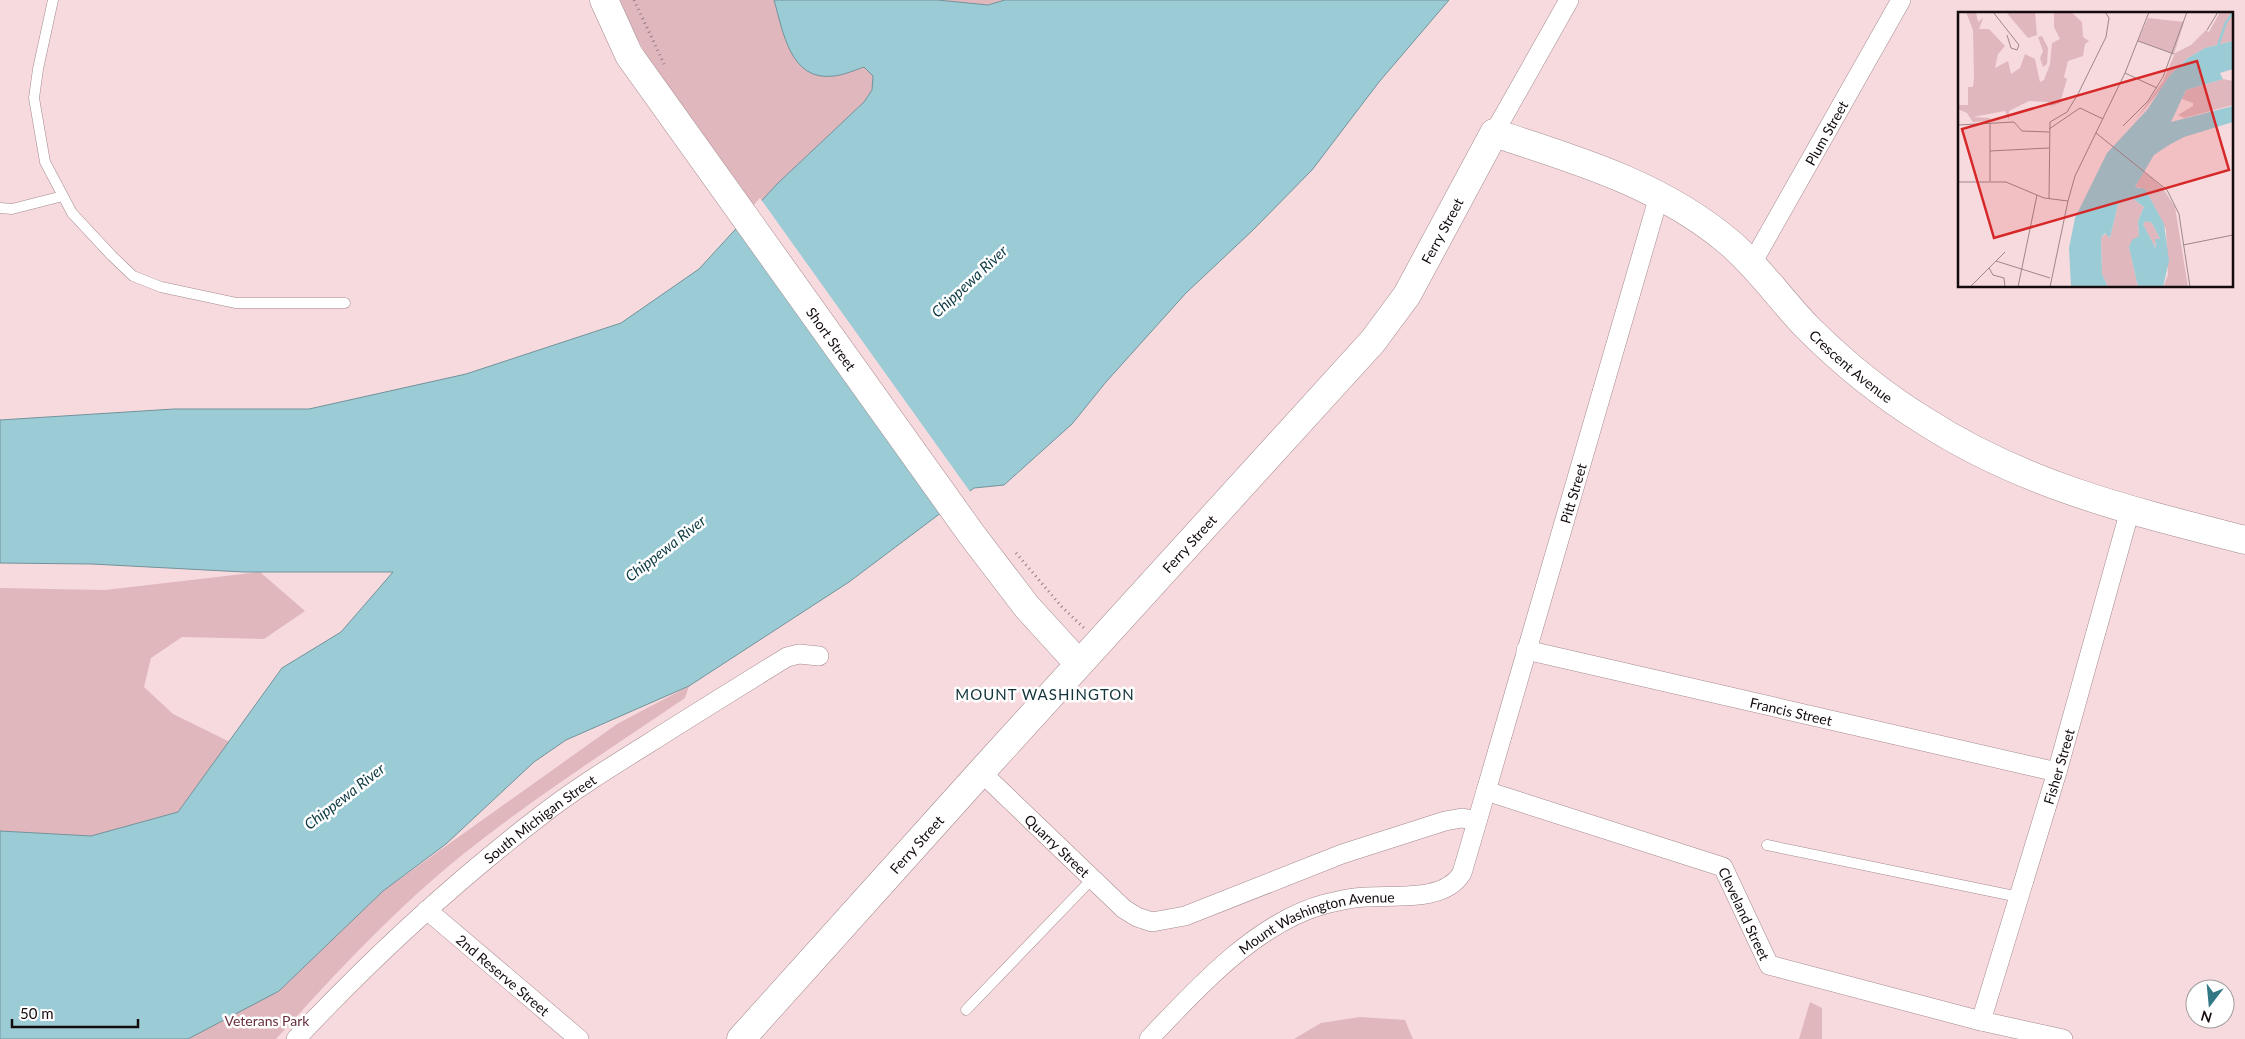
<svg xmlns="http://www.w3.org/2000/svg" width="2245" height="1039" viewBox="0 0 2245 1039" font-family="Lato,sans-serif">
	<style>
		.green { fill: #dfb7bd }
		.water { fill: #9bccd6; stroke: #72929a }
		.pier { fill: #f7dade }
		.lines { fill: none; stroke-linecap: round; stroke-linejoin: round }
		.lane-casing { stroke: #a3898d; stroke-width: 11 }
		.street-casing { stroke: #a3898d; stroke-width: 20 }
		.secondary-casing { stroke: #a3898d; stroke-width: 29 }
		.path { stroke: #907c7f; stroke-width: 3; stroke-dasharray: 1 4; stroke-linecap: butt }
		.lane { stroke: #fff; stroke-width: 10 }
		.street { stroke: #fff; stroke-width: 19 }
		.secondary { stroke: #fff; stroke-width: 28 }
		.labels { text-anchor: middle; dominant-baseline: central; stroke-width: 5; stroke-linejoin: round; paint-order: stroke }
		.street-label { font-size: 14px; fill: #140b0d; stroke: #fff }
		.park-label { font-size: 14px; fill: #69303d; stroke: #fff }
		.water-label { font-size: 15px; font-style: italic; fill: #0e3b44; stroke: #fff }
		.neighbourhood-label { font-size: 15px; letter-spacing: 1px; fill: #12343a; stroke: #fff }
		.inset-river { fill: none; stroke: #9bccd6; stroke-width: 2.5 }
		.inset-road { fill: none; stroke: #9c878a; stroke-width: 1 }
		.view { fill: #d62828; fill-opacity: 0.15; stroke: #d62828; stroke-width: 2.5 }
		.inset-edge { fill: none; stroke: #140b0d; stroke-width: 2.5 }
	</style>
	<rect width="100%" height="100%" fill="#f7dade"/>
	<path class="green" d="M619 0H774L787 45 834 76 864 67 873 76 872 90 864 102 777 184 755 208C706 143 650 75 619 0Z
		M937 0H1005L988 5Z
		M260 572 305 611 264 639 182 637 151 658 144 687 173 714 230 742 178 812 91 836 0 831V588L105 590Z
		M689 686 685 698C610 749 533 798 462 855 394 910 335 974 276 1039H188L279 991 383 891 617 724Z
		M1810 1002 1822 1008V1039H1799Z
		M1360 1017 1405 1020 1413 1039H1294L1321 1023Z"/>
	<path class="water" d="M774 0H937L988 5 1005 0H1449L1379 82 1312 170 1252 231 1186 293 1106 382 1072 424 1004 485 974 488 849 582 689 686 566 740 534 762 446 844 383 891 279 991 188 1039H0V831L91 836 178 812 282 668 341 632 393 572H244L92 564 0 563V420L174 409H309L466 374 621 323 699 269 777 184 864 102 872 90 873 76 864 67C855 70 844 75 834 76 790 82 783 31 774 0Z"/>
	<path class="pier" d="M760 198 971 493 943 513 736 224Z"/>
	<g class="lines">
		<g class="lane-casing">
			<path id="lane" d="M53 0 38 69 34 98 45 162 72 213 112 256 133 276 161 287 236 303H345
				M0 208 12 209 63 196
				M1767 845 2019 897
				M966 1010 1093 878"/>
		</g>
		<g class="street-casing">
			<g id="street">
				<path d="M1494 133 1569 0"/>
				<path id="s1" d="M1751 265 1901 0"/>
				<path id="s2" d="M1526 650 2057 772"/>
				<path id="s3" d="M981 772 1124 909 1137 917 1152 922 1185 916 1342 854 1445 821 1462 818 1477 821"/>
				<path id="s4" d="M1486 791 1723 867 1769 965 1981 1021 2063 1039"/>
				<path id="s5" d="M427 910 579 1039"/>
				<path id="s6" d="M1981 1021 2057 772 2130 510"/>
				<path id="s7" d="M296 1039C371 959 452 884 539 817 572 791 609 768 646 745 693 715 740 686 787 657L799 654 819 656"/>
				<path id="s8" d="M1149 1039C1196 989 1257 922 1325 904 1335 902 1345 899 1355 898 1387 893 1443 905 1462 873L1486 791 1659 196"/>
			</g>
		</g>
		<g class="secondary-casing">
			<g id="secondary">
				<path id="s9" d="M604 0 629 55 972 535 1027 607 1079 664"/>
				<path id="s10" d="M741 1039 981 772 1373 341 1407 295 1494 133C1577 160 1662 185 1730 243 1759 268 1781 300 1807 327 1842 362 1881 394 1923 420 2023 485 2131 511 2245 540"/>
			</g>
		</g>
		<path class="path" d="M634 0 664 64
			M1016 553 1062 607 1084 628"/>
		<use href="#lane" class="lane"/>
		<use href="#street" class="street"/>
		<use href="#secondary" class="secondary"/>
	</g>
	<g class="labels">
		<g class="street-label">
			<text stroke="none"><textPath href="#s1" startOffset="152">Plum Street</textPath></text>
			<text stroke="none"><textPath href="#s10" startOffset="1072">Ferry Street</textPath></text>
			<text stroke="none"><textPath href="#s9" startOffset="409">Short Street</textPath></text>
			<text stroke="none"><textPath href="#s10" startOffset="1618">Crescent Avenue</textPath></text>
			<text stroke="none"><textPath href="#s8" startOffset="765">Pitt Street</textPath></text>
			<text stroke="none"><textPath href="#s10" startOffset="668">Ferry Street</textPath></text>
			<text stroke="none"><textPath href="#s2" startOffset="272">Francis Street</textPath></text>
			<text stroke="none"><textPath href="#s6" startOffset="266">Fisher Street</textPath></text>
			<text stroke="none"><textPath href="#s7" startOffset="329">South Michigan Street</textPath></text>
			<text stroke="none"><textPath href="#s10" startOffset="262">Ferry Street</textPath></text>
			<text stroke="none"><textPath href="#s3" startOffset="106">Quarry Street</textPath></text>
			<text stroke="none"><textPath href="#s4" startOffset="300">Cleveland Street</textPath></text>
			<text stroke="none"><textPath href="#s8" startOffset="211">Mount Washington Avenue</textPath></text>
			<text stroke="none"><textPath href="#s5" startOffset="100">2nd Reserve Street</textPath></text>
		</g>
		<g class="park-label">
			<text x="267" y="1020">Veterans Park</text>
		</g>
		<g class="water-label">
			<text transform="translate(969 281) rotate(-43)">Chippewa River</text>
			<text transform="translate(665 548) rotate(-38)">Chippewa River</text>
			<text transform="translate(344 796) rotate(-38)">Chippewa River</text>
		</g>
		<g class="neighbourhood-label">
			<text x="1045" y="694">MOUNT WASHINGTON</text>
		</g>
	</g>
	<g transform="translate(1958 12)">
		<rect width="275" height="275" fill="#f7dade"/>
		<path d="M8 0H18L20 10 25 6 21 17H31L47 34 40 42 37 56 50 49 53 62 62 56 67 42 77 47 82 70 86 68 92 52 94 31 102 27 96 15V0H113L124 10 125 25 131 29 127 32 125 44 110 49 106 65 109 67 102 91 93 94 90 90 71 89 51 99V108L47 99 15 105 32 106V109L15 110 9 101 0 97V93H10V75H15L16 65 15 18ZM48 0H77L79 23 70 26ZM262 0H275V29L247 36 230 46 212 63 204 76 178 107 205 69 217 41 233 33 248 18 251 20ZM190 6 226 10 216 42 180 29ZM84 24 90 36 89 52 85 55 82 46 85 39 80 25ZM265 67 275 69V93L226 106 220 103 235 94V91L224 87 228 78ZM185 159 204 175 217 195 230 275H205L210 263 208 218 191 184 181 175 177 176ZM174 186 186 195 180 209 181 224 171 235 180 275H150L144 262 143 226 148 221 152 226 160 192ZM188 209 194 211 202 227 197 230 198 237 185 212Z" fill="#dfb7bd"/>
		<path d="M275 29V57L262 61 265 67 228 78 213 110 275 94V110L226 125 211 133 196 143 177 175 187 177 206 212 211 249 205 275H180L171 235 174 228 181 224 180 209 186 195 174 186 160 192 152 226 147 221 143 226 144 262 150 275H113L111 236 117 206 149 141 189 98 212 63 230 46 247 36ZM188 209 194 211 202 227H197L198 237 185 212Z" fill="#9bccd6" fill-rule="evenodd"/>
		<path class="inset-river" d="M260 34 268 10 275 1"/>
		<path class="inset-road" d="M35 0 61 33 59 38 53 36 49 23M249 18 260 0M180 29 216 42M167 61 199 76M0 113 56 110 64 119 91 120M165 114 190 89 205 65 229 0M91 117 122 96 145 107M138 121 209 178 221 202 232 275M32 139 91 136M32 169V111M0 170H48L86 186 110 189 117 164 167 61 191 0M91 187 92 110 109 100 120 82 148 25 151 6 147 0M225 233 275 223M38 249 92 266M31 256 35 263 46 266 47 275M12 275 47 240M60 275 79 183M92 275 110 189"/>
		<path class="view" d="M239 49 271 158 36 226 4 117Z"/>
		<rect width="275" height="275" class="inset-edge"/>
	</g>
	<g transform="translate(2210 1004) rotate(196)"><circle r="24" fill="#ffffff" stroke="#a19d9e"/>
	<path d="M0-4L9 19L0 12L-9 19Z" fill="#327785"/>
	<text y="-8" font-size="14" font-weight="bold" text-anchor="middle" fill="#140b0d">N</text>
	</g>
	<path d="M12 1019v8h126v-8" fill="none" stroke="#140b0d" stroke-width="2.5"/>
	<text x="20" y="1019" font-size="15" fill="#140b0d" stroke="#ffffff" stroke-width="4" paint-order="stroke">50 m</text>
</svg>
